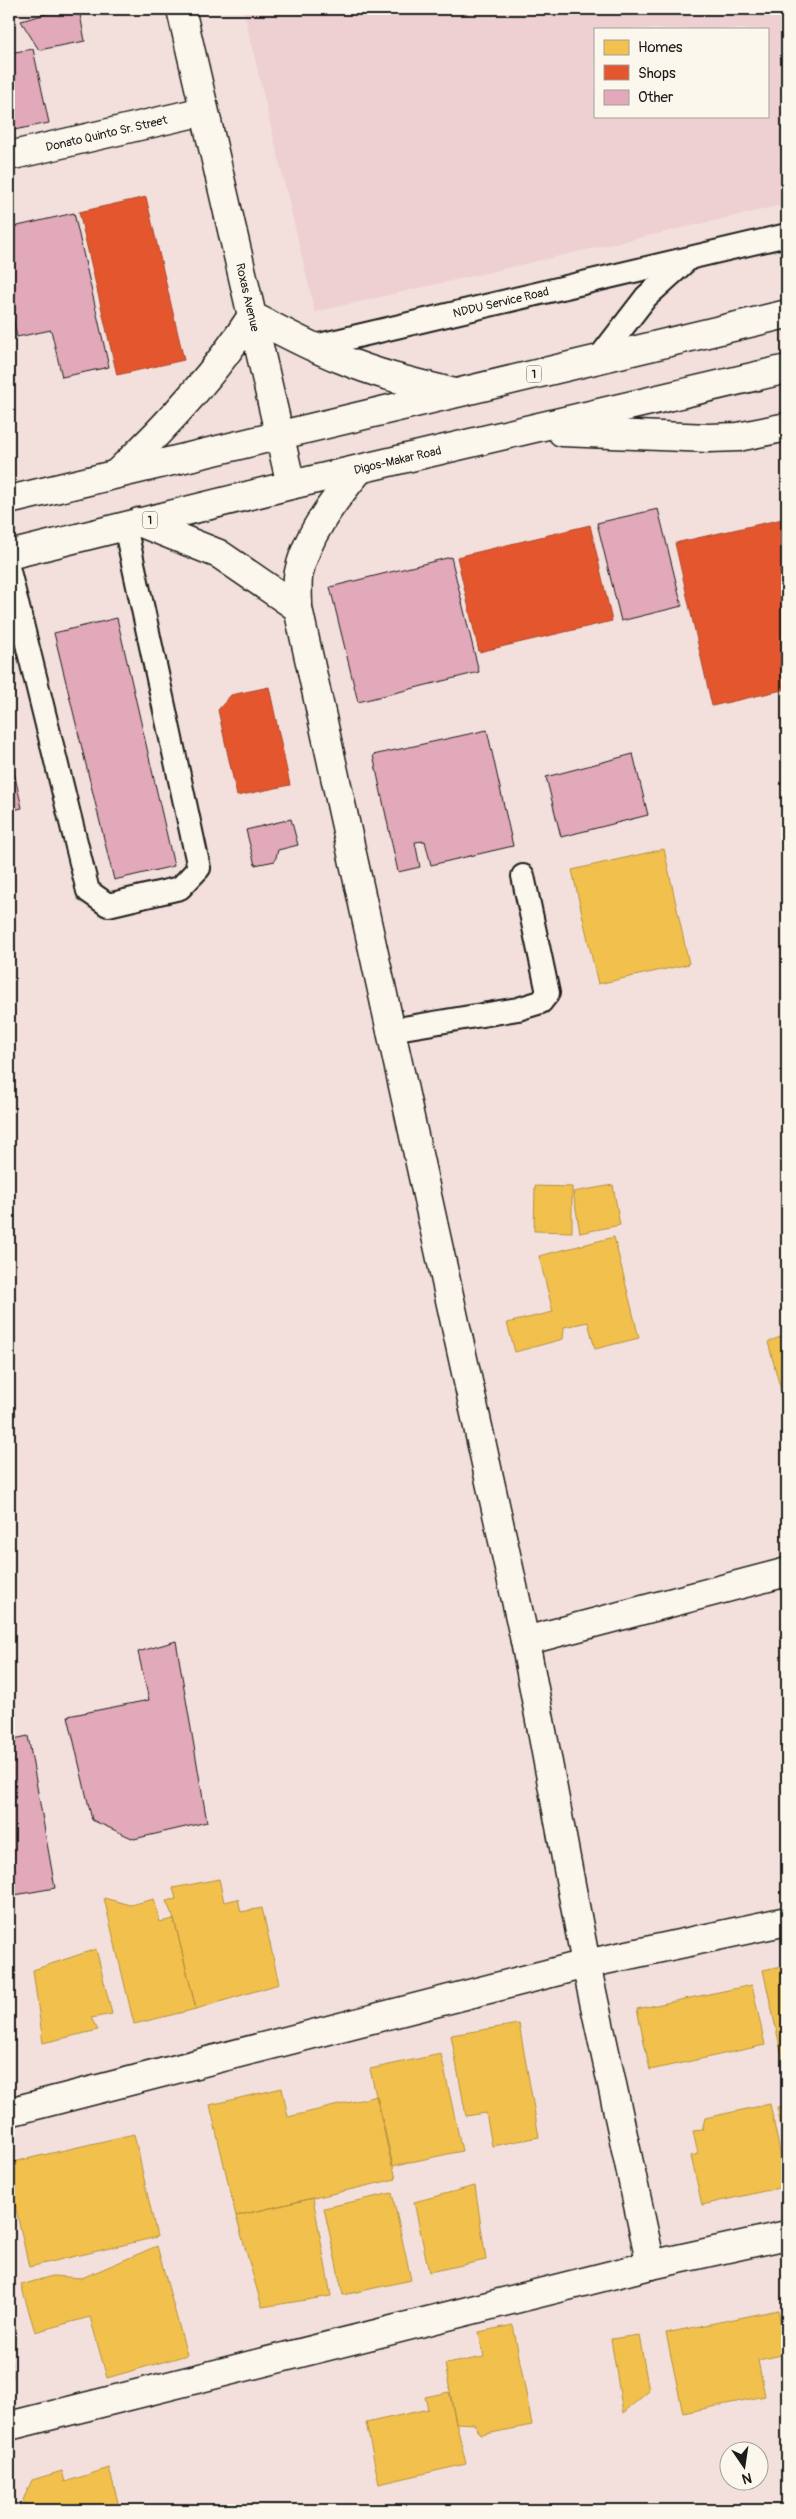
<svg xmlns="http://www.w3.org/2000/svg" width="796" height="2519" viewBox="0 0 796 2519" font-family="Pangolin,sans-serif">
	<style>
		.built { fill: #eed0d2; fill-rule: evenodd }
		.homes { fill: #f2c14e; stroke: #b2903f }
		.shops { fill: #e4572e; stroke: #a84529 }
		.building { fill: #e1a9b9; stroke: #1c1c1c }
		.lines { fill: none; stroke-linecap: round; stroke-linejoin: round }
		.lane-casing { stroke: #1c1c1c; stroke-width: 26 }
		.street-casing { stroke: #1c1c1c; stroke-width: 31 }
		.secondary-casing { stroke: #1c1c1c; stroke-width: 31 }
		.primary-casing { stroke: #1c1c1c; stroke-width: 31 }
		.lane { stroke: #fbf7ec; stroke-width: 22 }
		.street { stroke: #fbf7ec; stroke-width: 28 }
		.secondary { stroke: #fbf7ec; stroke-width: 28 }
		.primary { stroke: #fbf7ec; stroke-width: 28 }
		.labels { text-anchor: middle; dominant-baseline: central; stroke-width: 5; stroke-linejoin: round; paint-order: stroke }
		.shield { fill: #fbf7ec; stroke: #5f5e5a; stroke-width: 1 }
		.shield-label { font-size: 11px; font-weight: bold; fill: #1c1c1c }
		.street-label { font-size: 12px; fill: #1c1c1c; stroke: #fbf7ec }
	</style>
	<rect width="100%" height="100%" fill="#f3e0dd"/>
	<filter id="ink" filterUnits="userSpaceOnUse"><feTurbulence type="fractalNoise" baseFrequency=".02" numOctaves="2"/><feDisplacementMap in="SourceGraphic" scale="10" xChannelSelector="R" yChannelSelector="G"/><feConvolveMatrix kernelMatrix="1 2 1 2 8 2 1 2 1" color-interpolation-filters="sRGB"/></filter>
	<g filter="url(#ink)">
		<path class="built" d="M243 9H787V204L315 312ZM595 29H767V116H595Z"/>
		<path class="homes" d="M664 849 689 964 598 984 572 870Z
			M613 1185 620 1225 580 1233 573 1192Z
			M535 1186 572 1187V1232L534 1231Z
			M614 1237 639 1338 595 1349 588 1322 564 1327 563 1339 515 1352 507 1323 553 1312 539 1256Z
			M787 1334V1413L768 1342Z
			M219 1879 224 1902 238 1899 241 1912 262 1908 279 1984 196 2009 174 1919 166 1901 176 1899 173 1888Z
			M104 1898 130 1905 154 1899 160 1922 174 1919 196 2009 134 2024Z
			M96 1949 112 2014 91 2018 98 2030 43 2043 33 1970Z
			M787 1965V2078L763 1970Z
			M752 1985 765 2045 650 2070 637 2009Z
			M519 2024 539 2137 492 2146 486 2113 466 2116 451 2035Z
			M441 2054 462 2151 392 2166 370 2069Z
			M282 2088 288 2117 377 2096 396 2179 236 2216 210 2105Z
			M770 2104 787 2186 702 2205 691 2156 698 2154 693 2131 702 2130 705 2118Z
			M787 2105V2155L777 2107Z
			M134 2134 157 2237 29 2267 9 2178V2163Z
			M475 2186 486 2260 429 2272 414 2202Z
			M392 2193 411 2280 343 2295 324 2208Z
			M313 2198 331 2296 262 2307 236 2216Z
			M157 2246 187 2355 107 2378 90 2317 35 2332 21 2285 52 2276 82 2278Z
			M778 2310 787 2354 758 2360 765 2396 683 2413 666 2333Z
			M513 2325 532 2425 481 2435 474 2424 456 2423 445 2364 484 2357 479 2332Z
			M639 2335 649 2391 623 2413 611 2339Z
			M9 2350 13 2377 9 2379Z
			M449 2392 466 2464 379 2484 366 2423 428 2409 425 2397Z
			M109 2468 119 2506 112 2510H26L23 2500 32 2480 62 2471 65 2482Z"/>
		<path class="shops" d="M146 197 184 360 117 375 79 212Z
			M787 518V689L712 706 675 543Z
			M590 525 612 621 479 652 457 557Z
			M269 687 290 785 237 796 218 710 231 695Z"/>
		<path class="building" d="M64 9H79L85 41 39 50 21 21Z
			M33 49 49 123 9 131V53Z
			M74 213 109 367 62 377 51 330 17 337 9 300V228Z
			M658 509 682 606 621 621 597 523Z
			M451 557 479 672 358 702 330 587Z
			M117 618 174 866 114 880 54 633Z
			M487 730 513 846 431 865 425 841 415 842 420 867 398 872 373 755Z
			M9 750 22 808 9 811Z
			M633 754 648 815 561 837 546 777Z
			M291 819 298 845 278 850 275 861 255 865 246 830Z
			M176 1641 207 1822 134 1839 92 1820 68 1716 149 1700 138 1652Z
			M28 1736 55 1888 9 1896V1740Z"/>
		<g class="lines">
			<g class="lane-casing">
				<g id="lane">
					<path id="s1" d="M311 347 787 235"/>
					<path d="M599 358 646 297 687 260"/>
					<path d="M9 571 88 891 108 905 180 888 199 868 125 526"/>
					<path d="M391 1030 518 1009 541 1002 548 993 523 876"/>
				</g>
			</g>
			<g class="street-casing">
				<g id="street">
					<path id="s2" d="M9 156 204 111"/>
					<path d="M359 470C334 500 305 537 298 577 297 587 298 598 298 608L525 1641 586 1964 651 2265"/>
					<path d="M139 522 219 554 298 608"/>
					<path d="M525 1641 787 1572"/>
					<path d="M9 2112 586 1964 787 1921"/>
					<path d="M9 2426 651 2265 787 2235"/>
				</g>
			</g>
			<g class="secondary-casing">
				<g id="secondary">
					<path id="s3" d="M181 9 291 485"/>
				</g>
			</g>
			<g class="primary-casing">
				<g id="primary">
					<path d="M562 432 709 438 738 437 787 427"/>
					<path d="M117 473C168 425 214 375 252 316 281 331 310 347 341 359 376 374 414 383 451 392"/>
					<path d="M9 500 787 314"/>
					<path id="s4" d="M9 555 291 485 787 369"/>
				</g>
			</g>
			<use href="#lane" class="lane"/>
			<use href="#street" class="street"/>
			<use href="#secondary" class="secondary"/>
			<use href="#primary" class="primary"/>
		</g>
	</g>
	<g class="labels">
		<g class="shield">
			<rect x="526.5" y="365.5" width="15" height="17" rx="4"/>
			<rect x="142.5" y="511.5" width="15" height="17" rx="4"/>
		</g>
		<g class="shield-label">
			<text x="534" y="374">1</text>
			<text x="150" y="520">1</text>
		</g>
		<g class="street-label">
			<text stroke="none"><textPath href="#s2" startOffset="100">Donato Quinto Sr. Street</textPath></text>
			<text stroke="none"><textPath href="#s3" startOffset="296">Roxas Avenue</textPath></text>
			<text stroke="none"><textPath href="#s1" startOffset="195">NDDU Service Road</textPath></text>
			<text stroke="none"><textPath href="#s4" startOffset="400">Digos-Makar Road</textPath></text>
		</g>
	</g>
	<rect width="796" height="2519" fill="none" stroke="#fbf7ec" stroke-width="30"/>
	<rect x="15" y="15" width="766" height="2489" fill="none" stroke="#1c1c1c" stroke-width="2" filter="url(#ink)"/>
	<rect x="594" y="28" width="175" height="90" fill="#fbf7ec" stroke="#a29f99"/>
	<rect x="604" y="40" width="25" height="15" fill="#f2c14e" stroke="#a29f99"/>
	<text x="638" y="52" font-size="15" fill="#1c1c1c">Homes</text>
	<rect x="604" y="65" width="25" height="15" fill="#e4572e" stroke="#a29f99"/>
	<text x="638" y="78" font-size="15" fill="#1c1c1c">Shops</text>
	<rect x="604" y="90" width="25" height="15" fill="#e1a9b9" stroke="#a29f99"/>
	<text x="638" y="102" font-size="15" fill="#1c1c1c">Other</text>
	<g transform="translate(744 2466) rotate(167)"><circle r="24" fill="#fbf7ec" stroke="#a29f99"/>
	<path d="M0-4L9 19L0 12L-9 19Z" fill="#1c1c1c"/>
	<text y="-8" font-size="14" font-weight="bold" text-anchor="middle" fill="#1c1c1c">N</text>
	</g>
</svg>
